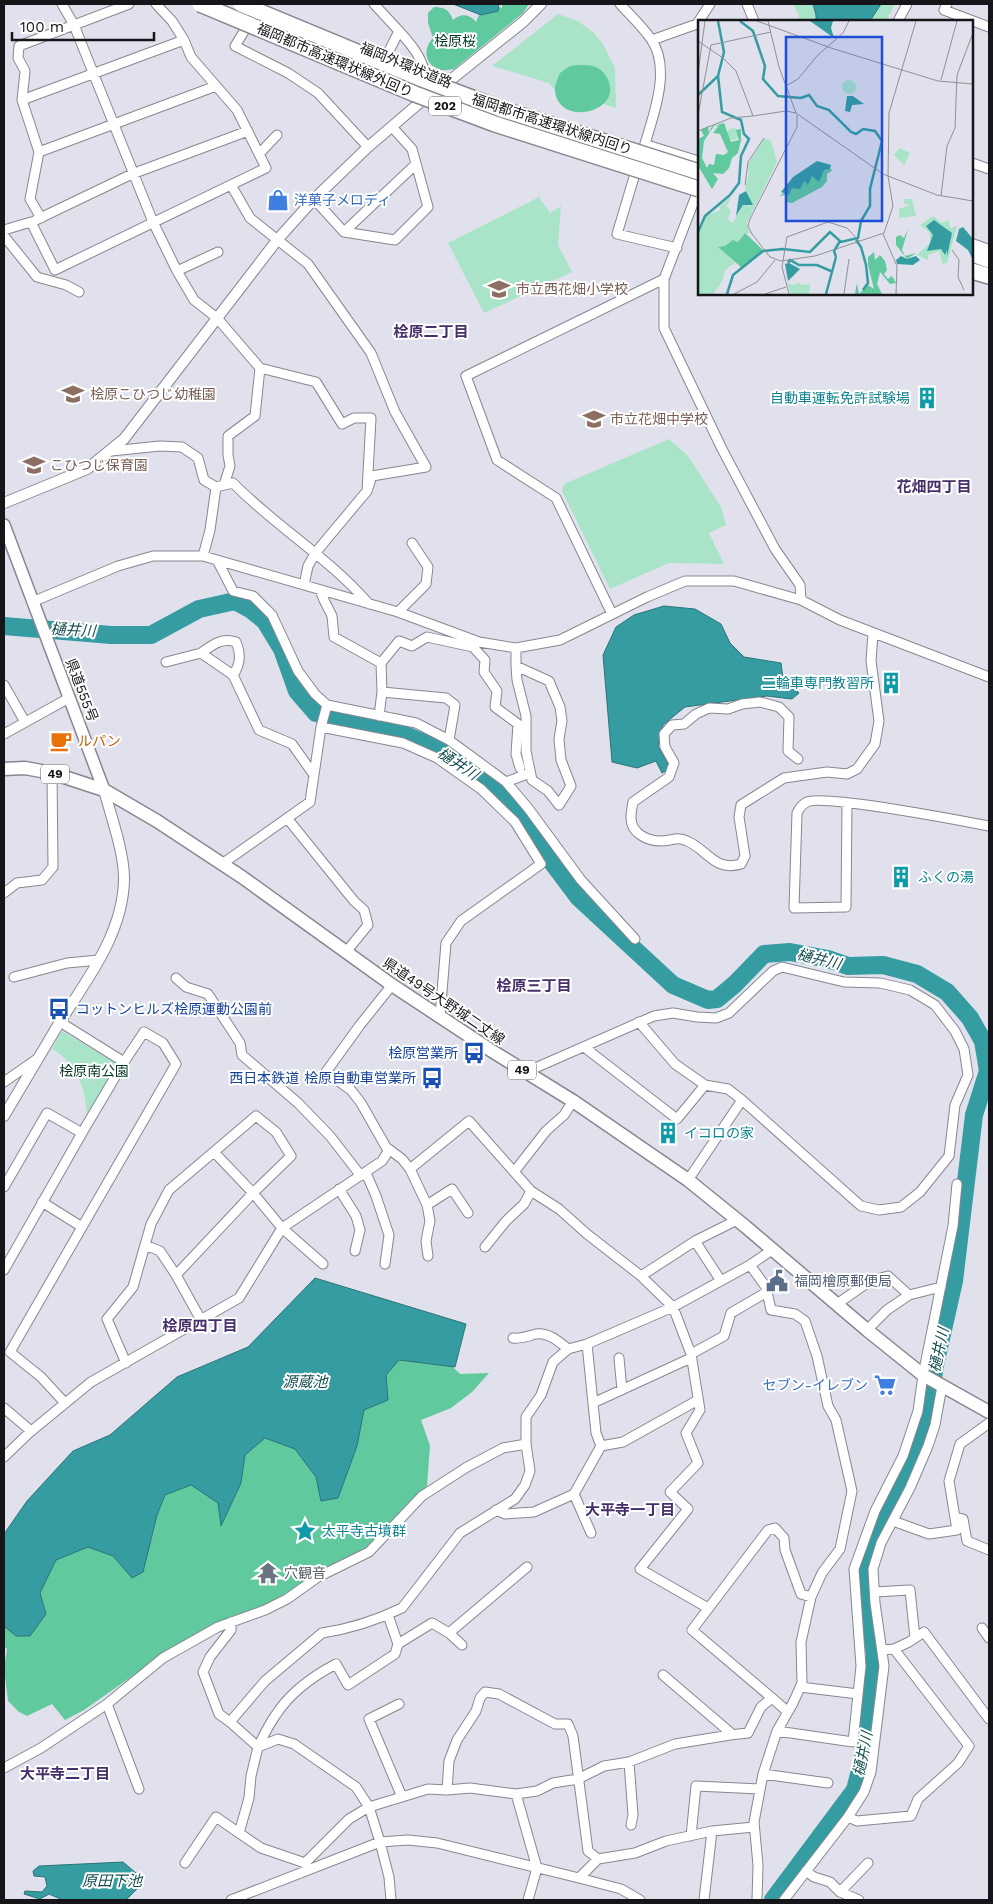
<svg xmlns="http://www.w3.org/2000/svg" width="993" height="1904" viewBox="0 0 993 1904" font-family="'Work Sans','Noto Sans JP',sans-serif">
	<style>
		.green { fill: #a9e4c8 }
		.forest { fill: #60c99e }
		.water { fill: #359da2; stroke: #2c7479 }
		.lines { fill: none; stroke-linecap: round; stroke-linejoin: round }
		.river { stroke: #359da2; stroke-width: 18 }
		.minor-casing { stroke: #868791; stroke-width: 11 }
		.tertiary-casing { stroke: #868791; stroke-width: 12 }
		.secondary-casing { stroke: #868791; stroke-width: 14 }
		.primary-casing { stroke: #868791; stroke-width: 15 }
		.trunk-casing { stroke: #868791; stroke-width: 16 }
		.motorway-casing { stroke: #868791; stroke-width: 18 }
		.minor { stroke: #fff; stroke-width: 9 }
		.tertiary { stroke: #fff; stroke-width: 10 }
		.secondary { stroke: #fff; stroke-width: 11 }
		.primary { stroke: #fff; stroke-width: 12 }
		.trunk { stroke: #fff; stroke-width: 14 }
		.motorway { stroke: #fff; stroke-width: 15 }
		.motorway-bridge-casing { stroke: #868791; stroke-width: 18; stroke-linecap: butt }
		.motorway-bridge { stroke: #fff; stroke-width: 15 }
		.labels { text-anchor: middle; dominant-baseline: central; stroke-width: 4; stroke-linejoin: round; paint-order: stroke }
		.shield { fill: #fff; stroke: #5c5c5f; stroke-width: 1 }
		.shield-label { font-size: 12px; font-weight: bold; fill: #16161a }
		.park-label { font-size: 14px; fill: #043424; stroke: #fff }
		.street-label { font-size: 14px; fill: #16161a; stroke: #fff }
		.shop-label { font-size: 14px; fill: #366cbe; stroke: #fff; text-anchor: start }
		.education-label { font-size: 14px; fill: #785e54; stroke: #fff; text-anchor: start }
		.culture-label { font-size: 14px; fill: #0d838f; stroke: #fff; text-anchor: start }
		.food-label { font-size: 14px; fill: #c56008; stroke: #fff; text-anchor: start }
		.transit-label { font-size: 14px; fill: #164399; stroke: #fff; text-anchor: end }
		.service-label { font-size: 14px; fill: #4e5e75; stroke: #fff; text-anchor: start }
		.worship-label { font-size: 14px; fill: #5b616d; stroke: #fff; text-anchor: start }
		.neighbourhood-label { font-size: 15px; font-weight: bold; fill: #462f6a; stroke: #fff }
		.water-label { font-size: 15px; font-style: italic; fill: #134e51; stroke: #fff }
		.inset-river { fill: none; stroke: #359da2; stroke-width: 2.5 }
		.inset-road { fill: none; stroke: #8f9098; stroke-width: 1 }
		.view { fill: #1d4ed8; fill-opacity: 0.15; stroke: #1d4ed8; stroke-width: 2.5 }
		.inset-edge { fill: none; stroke: #16161a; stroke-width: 2.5 }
	</style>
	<rect width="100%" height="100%" fill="#e0e1ec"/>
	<path class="green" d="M793 4H895L886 21H798L799 16Z
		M558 14 578 21 594 33 603 44 615 68 616 108 553 88 549 83 492 66Z
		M539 197 550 213 561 206 558 245 572 272 484 313 448 243Z
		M669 439 688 456 721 507 726 525 709 533 724 564 669 563 610 589 562 491 564 484Z
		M62 1031 119 1065 87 1115C86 1097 81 1074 67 1061 63 1056 57 1052 52 1049Z"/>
	<path class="forest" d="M502 4H529L523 13 454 69C450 69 445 71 441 70 425 66 422 49 433 38L428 23V13L434 7C445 7 449 10 453 20 461 13 470 14 476 22L481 10 494 5 502 8Z
		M579 65C591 65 600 66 606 76 628 111 559 129 555 91 554 86 558 78 560 73L570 66Z
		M401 1351 445 1359 460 1374 489 1373 472 1392 451 1408 421 1420 430 1446 427 1486 367 1549 316 1574 265 1606 161 1656 84 1710 65 1720 52 1704 27 1716 19 1712 8 1701 4 1668 7 1649 4 1646V1616L38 1584 56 1552 158 1491 240 1448 266 1429 355 1422 381 1373Z"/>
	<path class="water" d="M453 4H499L498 11 481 15Z
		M813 4H881L870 21H816V15Z
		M664 606 695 609 721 624 730 643 744 657 781 663 783 678 799 693 792 699 767 696 685 707 663 725 658 746 670 768 662 773 656 761 637 768 612 762 603 655 616 627 634 615Z
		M315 1278 466 1324 455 1367 399 1360 386 1375 388 1400 364 1410 357 1446 338 1498 321 1501 316 1477 295 1449 265 1438 245 1455 241 1483 221 1526 218 1503 191 1485 165 1495 157 1515 143 1572 132 1578 113 1556 88 1547 56 1560 40 1593 46 1614 30 1636H16L4 1626V1534L27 1501 73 1451 110 1435 177 1377 248 1347Z
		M123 1862 142 1878 137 1889 126 1900H63L49 1894 40 1899 24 1894 25 1891 42 1892 47 1886 45 1877 34 1876 33 1871 39 1866Z"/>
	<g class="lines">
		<path class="river" d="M4 626 111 635H151L199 609 235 601 250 609 265 621 282 649 297 691 316 713 387 727 447 753 500 793 579 898 673 985 708 1000 717 999 735 984 764 954 790 952 828 959 848 966 883 965 917 974 947 992 970 1018 983 1041 988 1071 974 1115 954 1281 935 1365 927 1420 877 1527 864 1569 875 1655 867 1743 855 1790 773 1900"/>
		<g class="minor-casing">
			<path id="minor" d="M62 4 74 25 153 222 177 271 194 300 217 318 260 368 316 382 342 424 354 418H371L367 491
				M374 4 399 31 386 57
				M620 4C630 15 642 26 651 39 672 69 653 116 644 147
				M747 4 754 21
				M947 4 944 10 989 27
				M898 21 907 4
				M248 25 235 46 288 73 318 93 368 147
				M399 31C410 43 422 57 425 74
				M652 40 697 24 710 4
				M22 100 25 71 18 58 19 46 129 4
				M39 152 22 100 184 40
				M259 154 277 135
				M972 163 989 169
				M637 167 617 234 677 248
				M231 185 250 218 308 264 371 353 395 412 426 467 372 476 367 491 316 552 308 566 304 585
				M699 188 664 279V328L722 449 775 549 800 585 801 600
				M314 199 344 232 395 240 428 207 412 149 392 127
				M41 218 30 199 39 152 216 86
				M36 220 132 174 248 131
				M4 230 31 222 55 270 266 168 237 110 191 57 184 40 172 21 156 4
				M344 232 416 164
				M4 236 37 277 66 285 79 292
				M177 271 218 252
				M111 451 160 446 182 447 198 458 204 480 216 487 233 483C275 526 328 557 369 604
				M224 485 230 466 228 455V436L255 416 260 368
				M203 556 210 530 216 487
				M217 560 233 591 253 596 272 615 298 671 315 694 327 705 416 723 449 740 506 782 528 808 581 880 635 939
				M320 590 324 600 332 616 334 637 381 663 382 692 379 716
				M32 602 118 566 153 556H203L398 612 479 642 516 648 560 640 647 597 685 581H734L801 600 840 620 989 677
				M398 612 426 584 428 567 412 543
				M612 614 556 498 497 460 466 376 664 279
				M516 648V666L549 681 560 707 562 721 559 739 561 760 571 786 559 805 548 791 532 780 526 751V716L517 680 516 666
				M201 653C212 645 222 637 236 642 241 654 241 664 233 675
				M166 662 201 653 233 675 259 730 292 744 314 775
				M381 663 399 641 412 646 427 637 473 647 485 660 484 672 497 691 495 707 518 724 516 754 520 768
				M4 685 25 722
				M382 692 446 698 455 705 449 740
				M321 727 403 743 437 758 481 789 515 822 541 864 461 921 446 943 440 1016
				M4 734 69 698
				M798 759 788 751 789 717 779 707 760 702 742 704 728 709 709 708 696 714 684 724 672 725 664 734 665 747 674 763 669 777 633 802C632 807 631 813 631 818 631 833 647 841 661 841 671 841 677 836 687 841 707 849 714 872 741 864L745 856 739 817 741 805 784 778 827 772 847 774 857 769 875 744 879 721 871 661 873 633
				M506 782 530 773
				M847 803 846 907 794 908 797 813C799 809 802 804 807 802 822 794 963 821 989 826
				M287 818 354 901 364 910 368 925 346 952
				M222 864 310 802 321 727 327 705
				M4 893 17 883 42 880 53 867 52 773
				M14 977 67 963 99 960
				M176 978 186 987 208 994 240 1043 242 1055 298 1103 330 1136 361 1176
				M392 985 360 1025 326 1072 351 1090 361 1103 386 1147 402 1159 410 1169 427 1205 430 1221 426 1241 428 1256
				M60 1022 124 1062 144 1032 163 1043 176 1064 10 1352 41 1377 65 1403
				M639 1022 675 1064 705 1085 728 1089 742 1100
				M584 1047 677 1119 705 1085
				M526 1072 654 1016 673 1013 697 1017 716 1018 729 1013 773 971 782 967 844 982 880 983 910 990 935 1005 955 1031 964 1049 968 1075 955 1105 949 1156 920 1192 901 1207 879 1210 861 1206 742 1100 688 1180
				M4 1082 37 1059
				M214 1152 253 1193 282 1228 323 1264
				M410 1169 469 1121 531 1191 559 1209 587 1234 641 1276 673 1307 691 1354 700 1410 686 1433 698 1463 670 1492 688 1509 640 1569 708 1608
				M514 1172 546 1131 564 1115 573 1101
				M366 1173 376 1196 389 1235 385 1264
				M4 1187 47 1113 82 1133 124 1062
				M339 1189 356 1216 360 1230 355 1251
				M42 1202 82 1227
				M427 1205 452 1189 468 1213
				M695 1241 721 1281
				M145 1245 160 1251 176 1275
				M485 1247 506 1221 524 1204 531 1191
				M4 1270 82 1133
				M641 1276 695 1241 737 1220
				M837 1304 870 1281 888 1276 909 1295
				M867 1330 887 1310 909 1295 941 1287
				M513 1338C522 1339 528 1336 536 1334 549 1332 559 1342 568 1349
				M691 1354 724 1336 731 1313 767 1292
				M619 1358 622 1390
				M126 1363 107 1319 133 1287 151 1224 169 1190 256 1116 276 1132 291 1156 253 1193 176 1275 201 1320
				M593 1403 691 1358
				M4 1408 31 1431
				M601 1446 623 1442 698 1400
				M4 1457 29 1433 91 1382 239 1298 282 1228 382 1161 389 1150
				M574 1494 591 1533
				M496 1510 505 1514 534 1512 574 1494 601 1446 596 1433 587 1344
				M955 1517 963 1519 967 1541 989 1550
				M893 1521 929 1534 957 1530 949 1481 960 1444 989 1423
				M875 1592 910 1590 915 1638
				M388 1615 398 1644 432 1623 449 1633 527 1567
				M982 1628 989 1638
				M449 1633 462 1645
				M894 1649 909 1642 924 1632 989 1719
				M663 1675 732 1734
				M800 1687 858 1694
				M772 1698 692 1630 768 1530 775 1528 784 1538 785 1550 801 1594 811 1597
				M107 1704 139 1789
				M399 1704 369 1719 402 1797
				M230 1722 219 1714 203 1672 210 1657 231 1630V1622
				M777 1731 853 1742 861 1666 854 1569 875 1511 903 1456 918 1411 923 1375 953 1226 957 1184
				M258 1747 278 1739 294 1744 356 1787 369 1807 380 1842 389 1877 391 1900
				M258 1747C263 1737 268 1726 275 1716 289 1694 313 1676 336 1664L348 1685 395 1654 398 1644
				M629 1762 633 1815 631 1825
				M4 1768 41 1748 107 1704 163 1658 218 1627 265 1610 287 1599 318 1577 369 1552 422 1496 467 1467 503 1448 526 1444
				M763 1774 828 1783
				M447 1790 449 1761 457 1740 476 1711 480 1698 485 1692 499 1694 555 1724H568L573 1736 588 1851 598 1859
				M516 1794 537 1868 528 1900
				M848 1817 857 1821 911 1816 918 1799 958 1763 969 1746 894 1649 882 1650
				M239 1833 261 1848 305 1863 349 1819 369 1807 428 1789 447 1790 470 1788 516 1794 537 1791 553 1783 578 1779 604 1766 629 1762 675 1744 730 1735 748 1733 761 1707 772 1698 788 1712
				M691 1836 696 1786 760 1789
				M185 1863 216 1817 239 1833 249 1798 251 1776 258 1747 230 1722 265 1681 322 1633C349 1629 377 1620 402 1608L460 1533 515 1499 525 1485 530 1471 526 1444V1417L541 1395 553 1362 568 1349 587 1344 673 1307 750 1265
				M806 1871 814 1877 830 1882 840 1892 859 1900
				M579 1878 598 1859 635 1853 666 1841 712 1831 754 1827
				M840 1892 868 1863
				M231 1900 380 1842 408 1840 437 1843 579 1878 621 1889 640 1900
				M704 1900 712 1831
				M757 1900 758 1865 754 1822 763 1774 777 1731 793 1703 802 1683 801 1642 811 1597 822 1573 840 1549 852 1491 836 1420 828 1406 817 1356 805 1321 795 1314 771 1310 766 1287 750 1265 772 1250
				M784 1900 848 1817 864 1792 871 1772 884 1666 875 1603 873 1569 881 1543 910 1488 928 1446 935 1425 942 1386"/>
		</g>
		<g class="tertiary-casing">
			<path id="tertiary" d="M4 503 87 469 124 439 278 239 314 199 368 147 424 99 448 82 523 22 541 4
				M4 1116C22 1086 40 1055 58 1025 86 981 124 933 124 878 124 852 111 816 104 790"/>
		</g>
		<g class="secondary-casing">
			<path id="secondary" d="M4 525 104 790"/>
		</g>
		<g class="primary-casing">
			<path id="primary" d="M4 769 25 768 52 773 104 790 157 821 242 877 392 985 492 1051 573 1101 688 1180 746 1227 867 1330 923 1375 989 1412"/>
		</g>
		<g class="trunk-casing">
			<path id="trunk" d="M648 148 699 164
				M972 246 989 252"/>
		</g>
		<g class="motorway-casing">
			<path id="motorway" d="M972 254 989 260
				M972 271 989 276"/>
		</g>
		<use href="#minor" class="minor"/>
		<use href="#tertiary" class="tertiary"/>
		<use href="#secondary" class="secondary"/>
		<use href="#primary" class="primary"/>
		<use href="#trunk" class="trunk"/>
		<use href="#motorway" class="motorway"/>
		<g class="motorway-bridge-casing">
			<path id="motorway-bridge" d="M200 4 415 94 495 124 699 189
				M241 4 422 79 501 109 699 172"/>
		</g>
		<use href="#motorway-bridge" class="motorway-bridge"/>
	</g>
	<defs>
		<g id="shop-bare" transform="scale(1.725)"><path d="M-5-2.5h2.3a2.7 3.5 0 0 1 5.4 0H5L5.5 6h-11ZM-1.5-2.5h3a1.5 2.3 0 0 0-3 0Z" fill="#3f7fe0" stroke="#fff" stroke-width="2.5" paint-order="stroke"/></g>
		<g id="school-bare" transform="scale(1.725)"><path d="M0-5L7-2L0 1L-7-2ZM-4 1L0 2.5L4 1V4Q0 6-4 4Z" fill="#8d6e63" stroke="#fff" stroke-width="2.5" paint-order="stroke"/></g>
		<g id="building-bare" transform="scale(1.725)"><path d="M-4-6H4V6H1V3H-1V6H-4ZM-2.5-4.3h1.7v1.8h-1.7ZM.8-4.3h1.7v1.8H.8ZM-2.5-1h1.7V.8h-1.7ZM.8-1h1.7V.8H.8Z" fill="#0f9aa8" stroke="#fff" stroke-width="2.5" paint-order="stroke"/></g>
		<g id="cafe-bare" transform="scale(1.725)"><path d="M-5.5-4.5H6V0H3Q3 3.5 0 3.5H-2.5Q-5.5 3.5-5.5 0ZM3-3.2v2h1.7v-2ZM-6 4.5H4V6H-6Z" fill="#e8710a" stroke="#fff" stroke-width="2.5" paint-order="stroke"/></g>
		<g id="bus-bare" transform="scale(1.725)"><path d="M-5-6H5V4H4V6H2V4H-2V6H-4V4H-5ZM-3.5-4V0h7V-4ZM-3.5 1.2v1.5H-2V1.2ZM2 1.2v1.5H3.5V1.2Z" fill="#1a4fb4" stroke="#fff" stroke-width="2.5" paint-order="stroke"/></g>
		<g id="civic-bare" transform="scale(1.725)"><path d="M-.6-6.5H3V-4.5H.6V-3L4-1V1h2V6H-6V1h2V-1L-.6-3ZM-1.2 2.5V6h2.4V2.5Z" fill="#5c6f8a" stroke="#fff" stroke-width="2.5" paint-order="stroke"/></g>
		<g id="supermarket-bare" transform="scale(1.725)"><path d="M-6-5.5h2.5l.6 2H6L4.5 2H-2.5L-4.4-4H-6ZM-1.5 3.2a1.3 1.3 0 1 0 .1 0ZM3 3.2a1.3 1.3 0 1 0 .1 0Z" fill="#3f7fe0" stroke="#fff" stroke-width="2.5" paint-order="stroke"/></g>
		<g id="sight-bare" transform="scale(1.725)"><path d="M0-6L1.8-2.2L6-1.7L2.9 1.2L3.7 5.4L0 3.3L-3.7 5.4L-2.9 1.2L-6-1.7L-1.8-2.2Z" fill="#0f9aa8" stroke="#fff" stroke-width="2.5" paint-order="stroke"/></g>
		<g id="temple-bare" transform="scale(1.725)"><path d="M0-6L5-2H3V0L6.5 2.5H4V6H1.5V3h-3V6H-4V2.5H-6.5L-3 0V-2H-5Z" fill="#6b7280" stroke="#fff" stroke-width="2.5" paint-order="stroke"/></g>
	</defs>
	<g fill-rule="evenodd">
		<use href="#shop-bare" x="278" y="200"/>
		<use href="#school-bare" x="499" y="289"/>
		<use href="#school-bare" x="73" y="394"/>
		<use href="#building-bare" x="927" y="398"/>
		<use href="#school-bare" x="594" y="419"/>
		<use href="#school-bare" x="34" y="465"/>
		<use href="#building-bare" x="891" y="683"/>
		<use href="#cafe-bare" x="61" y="741"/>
		<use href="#building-bare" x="901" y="877"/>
		<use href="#bus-bare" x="59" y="1009"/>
		<use href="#bus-bare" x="474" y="1053"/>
		<use href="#bus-bare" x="432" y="1078"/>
		<use href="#building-bare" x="668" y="1133"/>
		<use href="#civic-bare" x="777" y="1281"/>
		<use href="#supermarket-bare" x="885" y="1385"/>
		<use href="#sight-bare" x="305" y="1531"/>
		<use href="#temple-bare" x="268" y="1573"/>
	</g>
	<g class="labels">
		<g class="shield">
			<rect x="429" y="96.5" width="32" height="19" rx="4"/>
			<rect x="41" y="764.5" width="28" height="19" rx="4"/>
			<rect x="508" y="1060.5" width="28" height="19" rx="4"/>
		</g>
		<g class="shield-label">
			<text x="445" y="106">202</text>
			<text x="55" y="774">49</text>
			<text x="522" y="1070">49</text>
		</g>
		<g class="park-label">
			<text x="455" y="41">桧原桜</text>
			<text x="94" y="1071">桧原南公園</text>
		</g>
		<g class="street-label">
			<text transform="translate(335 60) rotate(23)">福岡都市高速環状線外回り</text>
			<text transform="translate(406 65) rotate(22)">福岡外環状道路</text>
			<text transform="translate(552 124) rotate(18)">福岡都市高速環状線内回り</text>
			<text transform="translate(82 690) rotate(69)">県道555号</text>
			<text transform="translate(444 1001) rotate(34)">県道49号大野城二丈線</text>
		</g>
		<g class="shop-label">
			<text x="294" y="200">洋菓子メロディ</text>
			<text x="868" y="1385" text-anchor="end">セブン-イレブン</text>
		</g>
		<g class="education-label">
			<text x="516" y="289">市立西花畑小学校</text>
			<text x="90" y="394">桧原こひつじ幼稚園</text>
			<text x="610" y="419">市立花畑中学校</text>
			<text x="50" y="465">こひつじ保育園</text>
		</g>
		<g class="culture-label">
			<text x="910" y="398" text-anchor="end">自動車運転免許試験場</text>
			<text x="874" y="683" text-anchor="end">二輪車専門教習所</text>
			<text x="918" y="877">ふくの湯</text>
			<text x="684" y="1133">イコロの家</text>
			<text x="322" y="1531">太平寺古墳群</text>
		</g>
		<g class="food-label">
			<text x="78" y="741">ルパン</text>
		</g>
		<g class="transit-label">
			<text x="76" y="1009" text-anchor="start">コットンヒルズ桧原運動公園前</text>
			<text x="458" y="1053">桧原営業所</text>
			<text x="416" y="1078">西日本鉄道 桧原自動車営業所</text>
		</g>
		<g class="service-label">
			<text x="794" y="1281">福岡檜原郵便局</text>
		</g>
		<g class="worship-label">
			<text x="284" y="1573">穴観音</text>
		</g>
		<g class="neighbourhood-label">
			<text x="431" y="332">桧原二丁目</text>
			<text x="934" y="487">花畑四丁目</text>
			<text x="534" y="986">桧原三丁目</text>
			<text x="200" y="1326">桧原四丁目</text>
			<text x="630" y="1510">大平寺一丁目</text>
			<text x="65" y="1774">大平寺二丁目</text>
		</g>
		<g class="water-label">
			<text transform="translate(73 630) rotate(3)">樋井川</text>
			<text transform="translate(458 764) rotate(34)">樋井川</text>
			<text transform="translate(819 959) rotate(14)">樋井川</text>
			<text transform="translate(939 1350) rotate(-78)">樋井川</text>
			<text x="305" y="1382">源蔵池</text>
			<text transform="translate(863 1754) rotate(-79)">樋井川</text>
			<text x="112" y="1881">原田下池</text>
		</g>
	</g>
	<g transform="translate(698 20)">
		<rect width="275" height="275" fill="#e0e1ec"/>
		<path d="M144 67a7 7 0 1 1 14 0a7 7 0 1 1-14 0ZM29 114a6 6 0 1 1 12 0a6 6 0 1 1-12 0ZM66 118 73 121 79 142 49 203 52 213H47L40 222 35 220 27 227H21L37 243 27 250 25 260 15 274H0V212L7 196 23 190 21 187 33 177 29 186 33 191 30 200 35 203 45 185 53 186 47 168 51 152 49 146ZM201 128 212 133 206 145 196 135ZM206 179H214L218 196 201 198V189L212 185 206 184ZM235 196 244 203 251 200 252 208 259 206 249 243 245 244 241 231 230 235V240L219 235 232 223V213L222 205ZM102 262 103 265 112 264 111 274H93L89 263 96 265Z" fill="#a9e4c8"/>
		<path d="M26 103 33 122 41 120 38 110 43 109V120L40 133 34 138 31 148 25 154 15 153 20 159 14 169 0 146V119L6 116 3 110 10 106 11 113 14 106ZM21 105 15 113 22 114 30 132 26 135 18 134 16 145 11 144 9 148 4 138 6 121 16 106ZM127 148 135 150 129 154V161L124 167 94 183 89 182 87 175 81 176ZM210 209 204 230 207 236 218 233 209 239 198 225V217L202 215 206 218ZM47 213 66 231 44 248 20 227 27 226 35 220 40 222ZM176 232 177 240 182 235 187 241 189 250 186 254 190 259 194 256 198 263 192 264 182 252 179 264 184 274H157L159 263 161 274 170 265 176 269 170 245V237Z" fill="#60c99e" fill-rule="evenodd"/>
		<path d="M112 1H135L133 8 136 18ZM149 76H155L166 84 154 85 152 92 147 91ZM119 141 133 145 132 149 126 150 121 162 114 156 110 165 106 161 102 169 94 168 91 175 83 172 95 157ZM48 171 55 185H45L38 196 41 175ZM236 200 254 213 249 237V230L247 235 243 229 229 231 235 215 228 206ZM265 207 275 219 274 238 270 230 258 221 261 209ZM203 236 209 239 218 236 222 240 215 245 199 244 198 240ZM91 243 102 249 90 261 87 244Z" fill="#359da2"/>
		<path class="inset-river" d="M20 1 26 32 20 56M20 56 24 92 43 100 46 114 51 119 43 136 41 163 32 175M0 75 20 56M0 212 7 196 32 175M158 220 163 227 168 245 170 263 165 270M138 237 136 231 142 221M90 243 92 240 101 245H119L133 251M29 274 35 255 65 231 85 229 112 232 132 212 143 222 160 218 163 201 172 186V169L184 121 177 111 165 109 158 114 153 112 131 90 119 86 111 75 103 78 80 76 65 59 67 46 55 11 42 1M128 274 138 237"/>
		<path class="inset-road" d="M59 1 136 29 240 61 275 64M70 1 81 47 98 93M0 21 25 38 38 51 55 96 88 91 98 93 185 154 239 175 275 181M0 53 7 1M243 60 259 1M88 66 100 59 119 36 145 13 151 1M0 95 13 25 73 12M99 95V107L52 199 50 206 54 214 72 237 83 241 117 236 186 213 195 186 190 156 191 93 218 1M0 111 33 98 55 96M47 165 50 142 66 118M243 176 249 126 257 108 259 55 275 13M185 214 199 246 198 274M254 230 261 240 260 257 266 270M36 274 59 262 77 240M67 274 88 267M91 274 84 247 89 217 130 202 149 208 161 221M146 274 151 239"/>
		<path class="view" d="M88 17H184V201H88Z"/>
		<rect width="275" height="275" class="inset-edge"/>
	</g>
	<rect width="993" height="1904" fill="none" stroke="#16161a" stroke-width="10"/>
	<path d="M12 32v8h142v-8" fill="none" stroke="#16161a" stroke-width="2.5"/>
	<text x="20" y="32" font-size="15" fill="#16161a" stroke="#ffffff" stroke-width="4" paint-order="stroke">100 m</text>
</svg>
